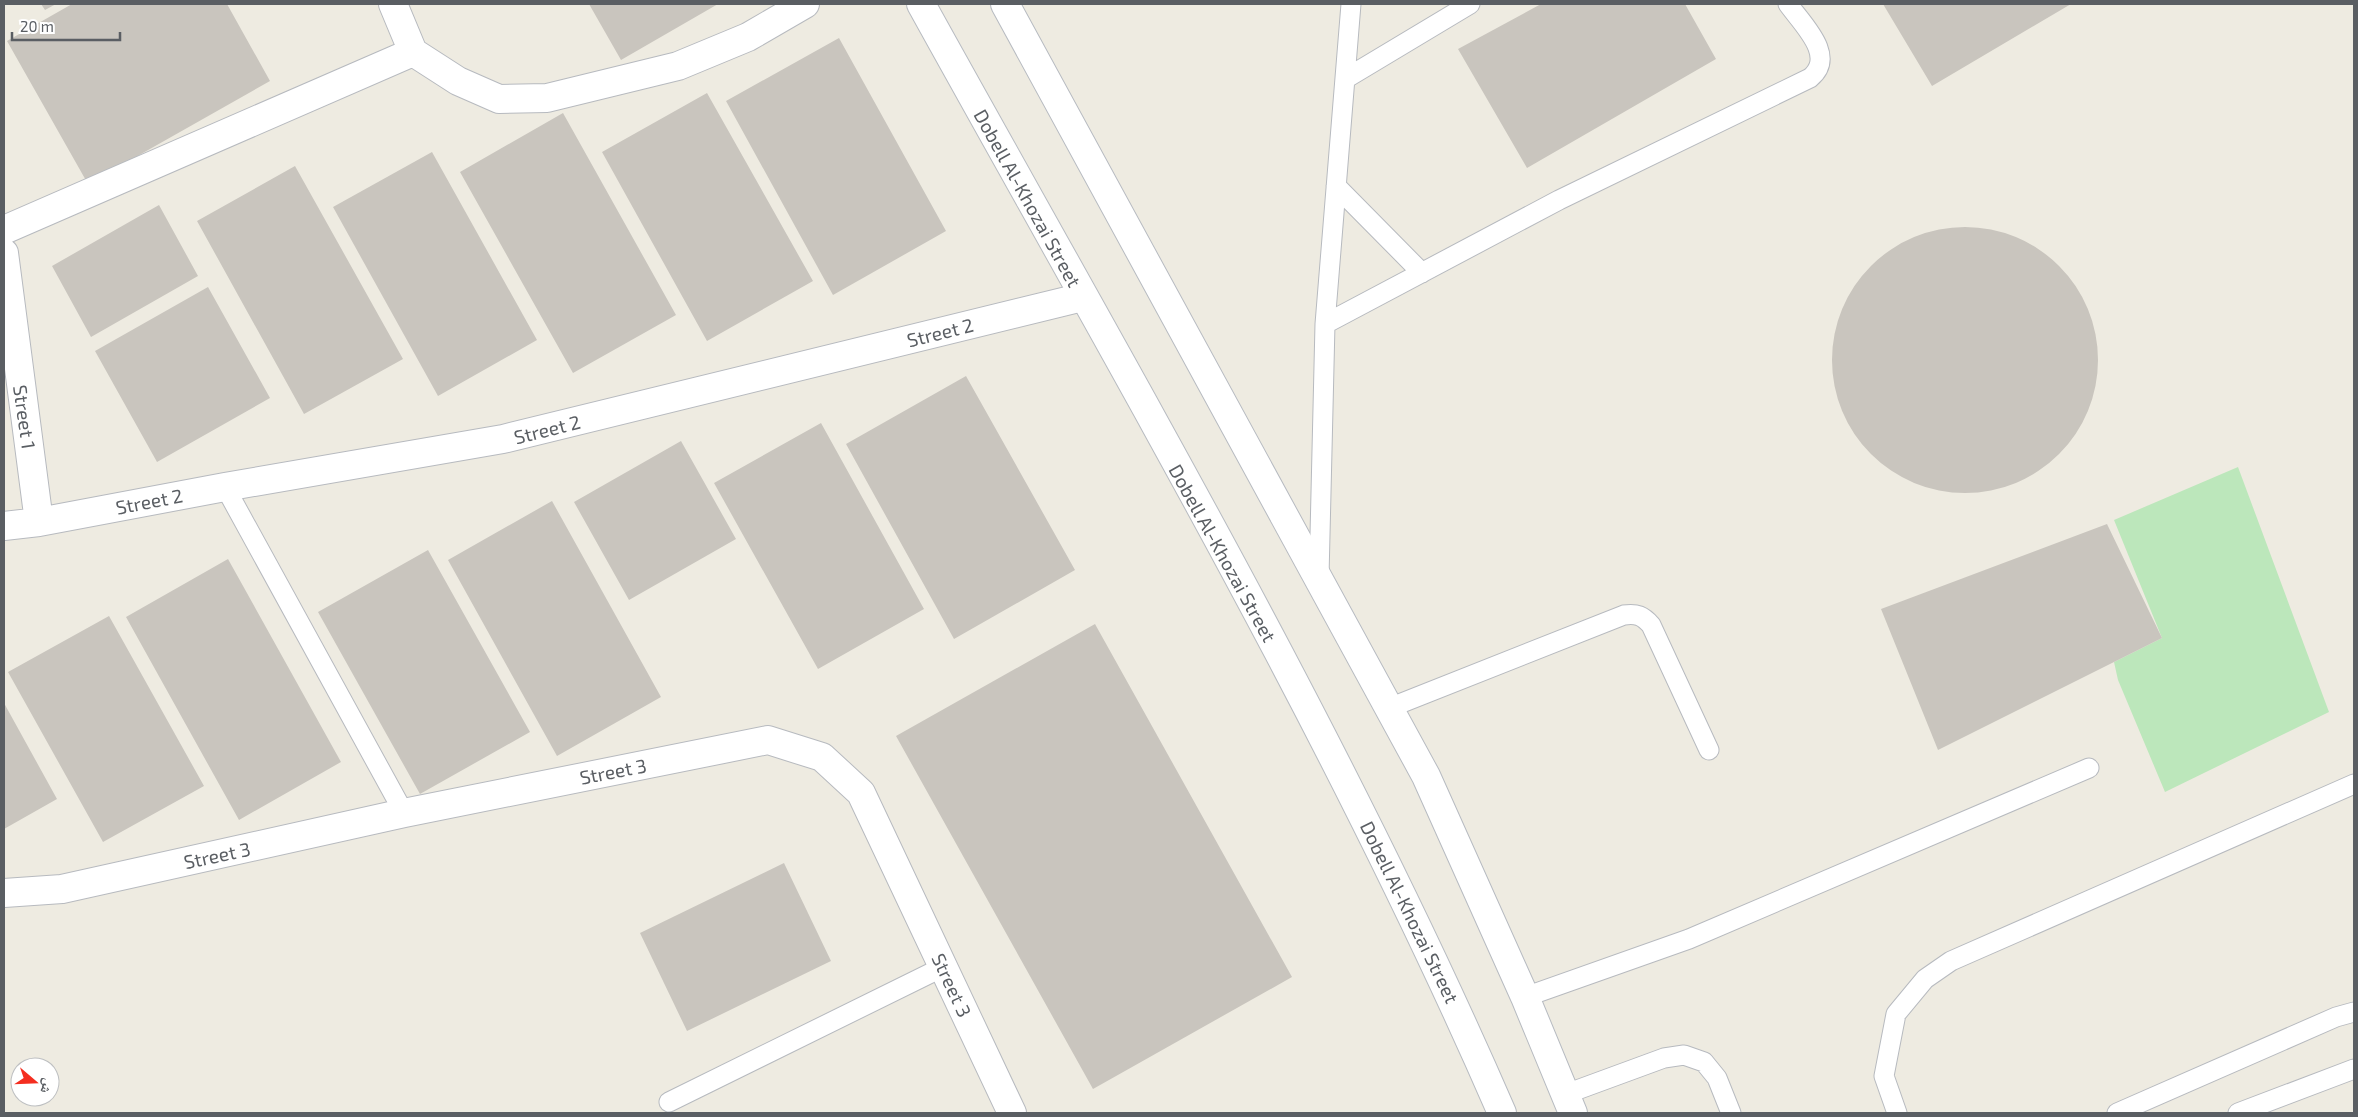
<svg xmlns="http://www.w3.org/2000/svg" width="2358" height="1117" viewBox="0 0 2358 1117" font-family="'Exo 2','Noto Naskh Arabic',sans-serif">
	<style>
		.green { fill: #bce7bb }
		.building { fill: #c9c5be }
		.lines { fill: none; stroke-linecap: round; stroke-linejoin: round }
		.lane-casing { stroke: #b7babf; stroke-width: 21 }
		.street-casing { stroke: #b7babf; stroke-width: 30 }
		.secondary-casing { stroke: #b7bbc1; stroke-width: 30 }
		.lane { stroke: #fff; stroke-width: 19 }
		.street { stroke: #fff; stroke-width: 28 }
		.secondary { stroke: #fff; stroke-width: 28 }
		.labels { text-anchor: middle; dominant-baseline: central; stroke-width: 4; stroke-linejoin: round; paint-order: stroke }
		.street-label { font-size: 19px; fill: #5a5e63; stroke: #fff }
	</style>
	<rect width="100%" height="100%" fill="#eeebe1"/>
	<path class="green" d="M2238 467 2329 712 2165 792 2118 680 2114 662 2162 638 2114 520Z"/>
	<path class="building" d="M41 4H56L45 10Z
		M72 4H227L270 81 88 184 7 41Z
		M589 4H718L621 60Z
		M1541 4H1685L1716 59 1527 168 1458 49Z
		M1883 4H2071L1932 86Z
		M839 38 946 231 833 295 726 101Z
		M707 93 813 281 707 341 602 152Z
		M563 113 676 315 573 373 460 172Z
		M432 152 537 340 438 396 333 207Z
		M295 166 403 359 304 414 197 221Z
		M159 205 198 276 91 337 52 266Z
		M1832 360a133 133 0 1 1 266 0a133 133 0 1 1-266 0Z
		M208 287 270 398 157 462 95 351Z
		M966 376 1075 570 954 639 846 444Z
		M821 423 924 609 818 669 714 483Z
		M681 441 736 539 629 600 574 502Z
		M552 501 661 697 557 756 448 560Z
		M2107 524 2162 638 1938 750 1881 609Z
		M428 550 530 732 420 794 318 612Z
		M228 559 341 762 239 820 126 617Z
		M109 616 204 786 103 842 8 672Z
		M1095 624 1292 977 1093 1089 896 736Z
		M4 703 57 799 4 829Z
		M784 863 831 961 687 1031 640 933Z"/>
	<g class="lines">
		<g class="lane-casing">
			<path id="lane" d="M1345 79 1470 4
				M1336 186 1422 273
				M1325 324 1559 200 1810 78C1837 56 1803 25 1788 4
				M225 487 404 813
				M1319 577 1325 324 1351 4
				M1389 708 1624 615C1637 613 1643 616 1651 625L1709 750
				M1525 997 1689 939 2089 768
				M1566 1094 1664 1058 1684 1055 1704 1062 1717 1078 1731 1113
				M669 1102 943 967
				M1897 1113 1884 1076 1896 1014 1925 979 1951 961 2354 784
				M2117 1113 2336 1017 2354 1012
				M2238 1113 2354 1069"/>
		</g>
		<g class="street-casing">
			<path id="street" d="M393 4 413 52 458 81 499 99 547 98 678 66 748 37 805 4
				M4 230 413 52
				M4 253 39 522
				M4 526 39 522 225 487 503 439 1083 297
				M4 893 62 889 404 813 768 740 822 757 861 793 1012 1113"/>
		</g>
		<g class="secondary-casing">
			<path id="secondary" d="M921 4C1123 369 1336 731 1502 1113
				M1005 4 1426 776 1525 997 1573 1113"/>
		</g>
		<use href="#lane" class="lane"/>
		<use href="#street" class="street"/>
		<use href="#secondary" class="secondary"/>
	</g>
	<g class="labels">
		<g class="street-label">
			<text transform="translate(1028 198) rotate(61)">Dobell Al-Khozai Street</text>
			<text transform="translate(940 332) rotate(-14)">Street 2</text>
			<text transform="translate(25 417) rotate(82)">Street 1</text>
			<text transform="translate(547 429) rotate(-14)">Street 2</text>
			<text transform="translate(149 501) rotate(-11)">Street 2</text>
			<text transform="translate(1223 553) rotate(61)">Dobell Al-Khozai Street</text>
			<text transform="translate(613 771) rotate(-11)">Street 3</text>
			<text transform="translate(217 855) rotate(-12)">Street 3</text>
			<text transform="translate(1410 912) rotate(64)">Dobell Al-Khozai Street</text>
			<text transform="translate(952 985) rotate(65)">Street 3</text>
		</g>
	</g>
	<rect width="2358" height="1117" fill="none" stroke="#5a5e63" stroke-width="10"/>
	<g transform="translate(35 1082) rotate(109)"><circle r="24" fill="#ffffff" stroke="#bdbfc1"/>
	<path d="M0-4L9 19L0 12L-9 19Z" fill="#f42e20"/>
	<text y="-8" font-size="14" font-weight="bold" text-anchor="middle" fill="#5a5e63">ش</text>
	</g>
	<path d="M12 32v8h108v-8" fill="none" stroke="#5a5e63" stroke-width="2.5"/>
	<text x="20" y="32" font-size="15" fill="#5a5e63" stroke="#ffffff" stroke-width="4" paint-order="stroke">20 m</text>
</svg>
